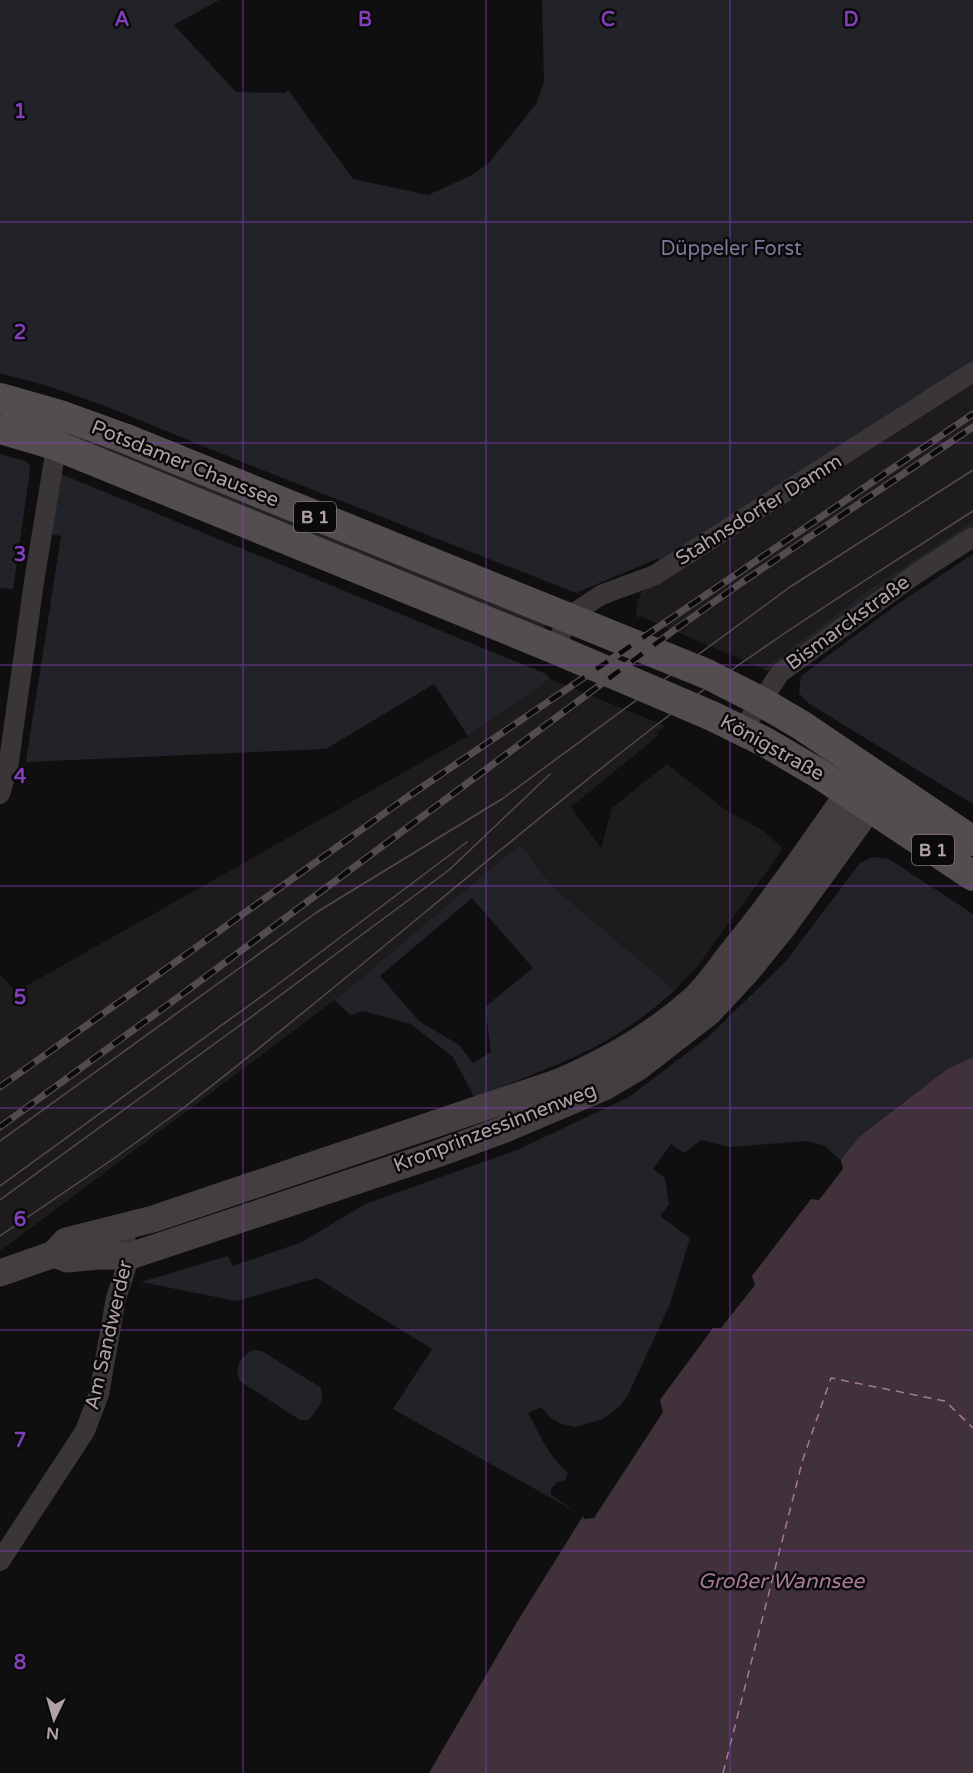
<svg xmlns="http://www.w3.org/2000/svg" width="973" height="1773" viewBox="0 0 973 1773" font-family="'Varela Round',sans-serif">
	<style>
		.built { fill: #1d1b1b }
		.green { fill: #222229; fill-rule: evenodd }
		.water { fill: #40313a }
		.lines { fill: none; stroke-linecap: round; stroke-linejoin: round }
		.ferry { stroke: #a97a95; stroke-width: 1.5; stroke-dasharray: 8 6; stroke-linecap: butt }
		.minor { stroke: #3a3536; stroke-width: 20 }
		.secondary { stroke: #443e40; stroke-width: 27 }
		.primary { stroke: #534d4e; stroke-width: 30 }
		.tram { stroke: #534c4f; stroke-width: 1.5 }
		.rail-casing { stroke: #534c4f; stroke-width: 7 }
		.rail { stroke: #0b0a0a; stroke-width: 4.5; stroke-dasharray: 14; stroke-linecap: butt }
		.grid { fill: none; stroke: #833ebb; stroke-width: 1.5; stroke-opacity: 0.55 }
		.labels { text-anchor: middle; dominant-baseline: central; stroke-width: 5; stroke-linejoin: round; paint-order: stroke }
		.shield { fill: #0b0a0a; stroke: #7e7477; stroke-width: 1.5 }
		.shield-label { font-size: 18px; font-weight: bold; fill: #b0a1a6 }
		.park-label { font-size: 20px; fill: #7a7999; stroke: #0b0a0a }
		.street-label { font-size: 20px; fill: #b0a1a6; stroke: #0b0a0a }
		.water-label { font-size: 21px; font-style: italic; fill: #a97a95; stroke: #0b0a0a }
		.grid-label { font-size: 20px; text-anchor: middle; font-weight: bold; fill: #833ebb; stroke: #0b0a0a; stroke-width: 5; stroke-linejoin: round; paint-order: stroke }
	</style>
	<rect width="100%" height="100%" fill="#100f0f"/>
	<path class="built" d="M973 383V521L870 589 763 669 640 616 636 619 637 601 640 596Z
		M550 679 666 726 656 733 659 735 571 807 601 848 612 808 667 764 724 809 764 831 783 849 697 967 675 990 553 887 520 844 335 1000 0 1251V974L13 989 26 986 468 736Z"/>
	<path class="green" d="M0 0H219L174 25 236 92 284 93 288 90 353 179 428 195 470 176 488 164 536 104 544 82 542 0H973V383L640 596 659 558 576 593 252 466 105 406 48 386 0 373Z
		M72 427 549 617 541 636 67 442Z
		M0 454 25 461 29 464 30 470 13 589 0 588Z
		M61 474 546 674 550 679 468 736 434 684 326 749 26 762 61 536 50 534Z
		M973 521V526L887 582 768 671 763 669 870 589Z
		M973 554V804L808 703 799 693 801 676 899 603Z
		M520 844 553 887 675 990C651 1012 625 1031 595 1047 558 1066 514 1081 475 1098L453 1057 411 1024 363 1011 350 1015 335 1000ZM472 898 533 968 485 1007 491 1052 473 1063 459 1045 419 1021 380 976Z
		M873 857 889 859 973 914V1057L947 1069 864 1132 841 1161 825 1146 807 1141 730 1147 701 1140 684 1153 671 1144 653 1169 665 1178 669 1204 660 1216 690 1238 670 1304 628 1395 620 1406 603 1419 575 1427 561 1424 550 1417 541 1407 528 1413C540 1435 549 1457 568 1473L565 1480 557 1482 551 1489V1495L578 1513 393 1409 432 1349 317 1278 236 1301 141 1282 228 1256 233 1266 302 1242 365 1204 517 1150 629 1097 708 1037 786 961 860 863Z
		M253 1350 262 1351 320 1387C327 1399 316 1411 309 1420H300L240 1381C233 1369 241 1356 253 1350Z"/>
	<path class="water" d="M973 1057V1773H429L517 1622 583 1516 584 1519 594 1518 663 1412 660 1400 713 1328H721L755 1285 752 1276 811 1199 819 1200 843 1169 841 1161 842 1158 861 1135 947 1069Z"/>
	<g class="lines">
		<path class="ferry" d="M723 1773 803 1459 831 1378 945 1401 973 1428"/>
		<path class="minor" d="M555 649 568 617 601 595 655 575 973 372
			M742 730 780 673 917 573 973 537
			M0 794 8 768 34 582 58 436
			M0 1561 85 1431 99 1394 116 1298 130 1256 122 1228"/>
		<path class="secondary" d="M54 1254 67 1259 99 1256H130L437 1154 505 1129 604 1087 638 1067 709 1012 747 971 782 928 882 790
			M0 1273 54 1254 66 1241 153 1219 559 1082C608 1061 654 1035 694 999 709 985 721 966 734 950 779 895 819 835 860 777"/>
		<path class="primary" d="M0 398 63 416 124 438 707 674 760 701 801 725 973 841
			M0 429 55 445 555 649 712 716 765 742 818 773 973 876"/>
		<path class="tram" d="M0 1141 317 912 502 799 790 587 973 470
			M0 1186 273 988 467 842
			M0 1200 239 1026 449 870 550 774
			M0 1236 116 1157 182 1109C344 984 497 848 659 723 760 646 867 579 973 511"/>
		<g class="rail-casing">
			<path id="rail" d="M0 1087 403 800 973 414
				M0 1127 173 1001 673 631 741 583 973 427"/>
		</g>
		<use href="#rail" class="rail"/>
	</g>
	<path class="grid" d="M243 0V1773M486 0V1773M730 0V1773M0 222H973M0 443H973M0 665H973M0 886H973M0 1108H973M0 1330H973M0 1551H973"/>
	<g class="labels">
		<g class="shield">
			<rect x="294" y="502" width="42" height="30" rx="4.5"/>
			<rect x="912" y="835" width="42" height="30" rx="4.5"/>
		</g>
		<g class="shield-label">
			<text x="315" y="517">B 1</text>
			<text x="933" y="850">B 1</text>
		</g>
		<g class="park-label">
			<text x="731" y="249">Düppeler Forst</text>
		</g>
		<g class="street-label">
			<text transform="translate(185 464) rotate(22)">Potsdamer Chaussee</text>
			<text transform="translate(759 510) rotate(-32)">Stahnsdorfer Damm</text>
			<text transform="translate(848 623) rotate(-36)">Bismarckstraße</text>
			<text transform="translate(772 748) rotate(29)">Königstraße</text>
			<text transform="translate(495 1128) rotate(-21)">Kronprinzessinnenweg</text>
			<text transform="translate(109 1335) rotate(-77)">Am Sandwerder</text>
		</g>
		<g class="water-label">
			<text x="781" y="1581">Großer Wannsee</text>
		</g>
	</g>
	<g class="grid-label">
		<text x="122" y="26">A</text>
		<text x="365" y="26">B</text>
		<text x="608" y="26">C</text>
		<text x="851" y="26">D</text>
		<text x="20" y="118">1</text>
		<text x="20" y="339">2</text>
		<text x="20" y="561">3</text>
		<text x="20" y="783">4</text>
		<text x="20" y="1004">5</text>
		<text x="20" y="1226">6</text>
		<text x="20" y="1447">7</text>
		<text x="20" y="1669">8</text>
	</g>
	<g transform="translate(54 1719) rotate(185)" stroke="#0b0a0a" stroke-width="4.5" paint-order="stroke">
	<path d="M0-4.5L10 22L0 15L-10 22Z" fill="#b0a1a6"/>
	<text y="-9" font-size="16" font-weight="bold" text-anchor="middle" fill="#b0a1a6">N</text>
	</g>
</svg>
